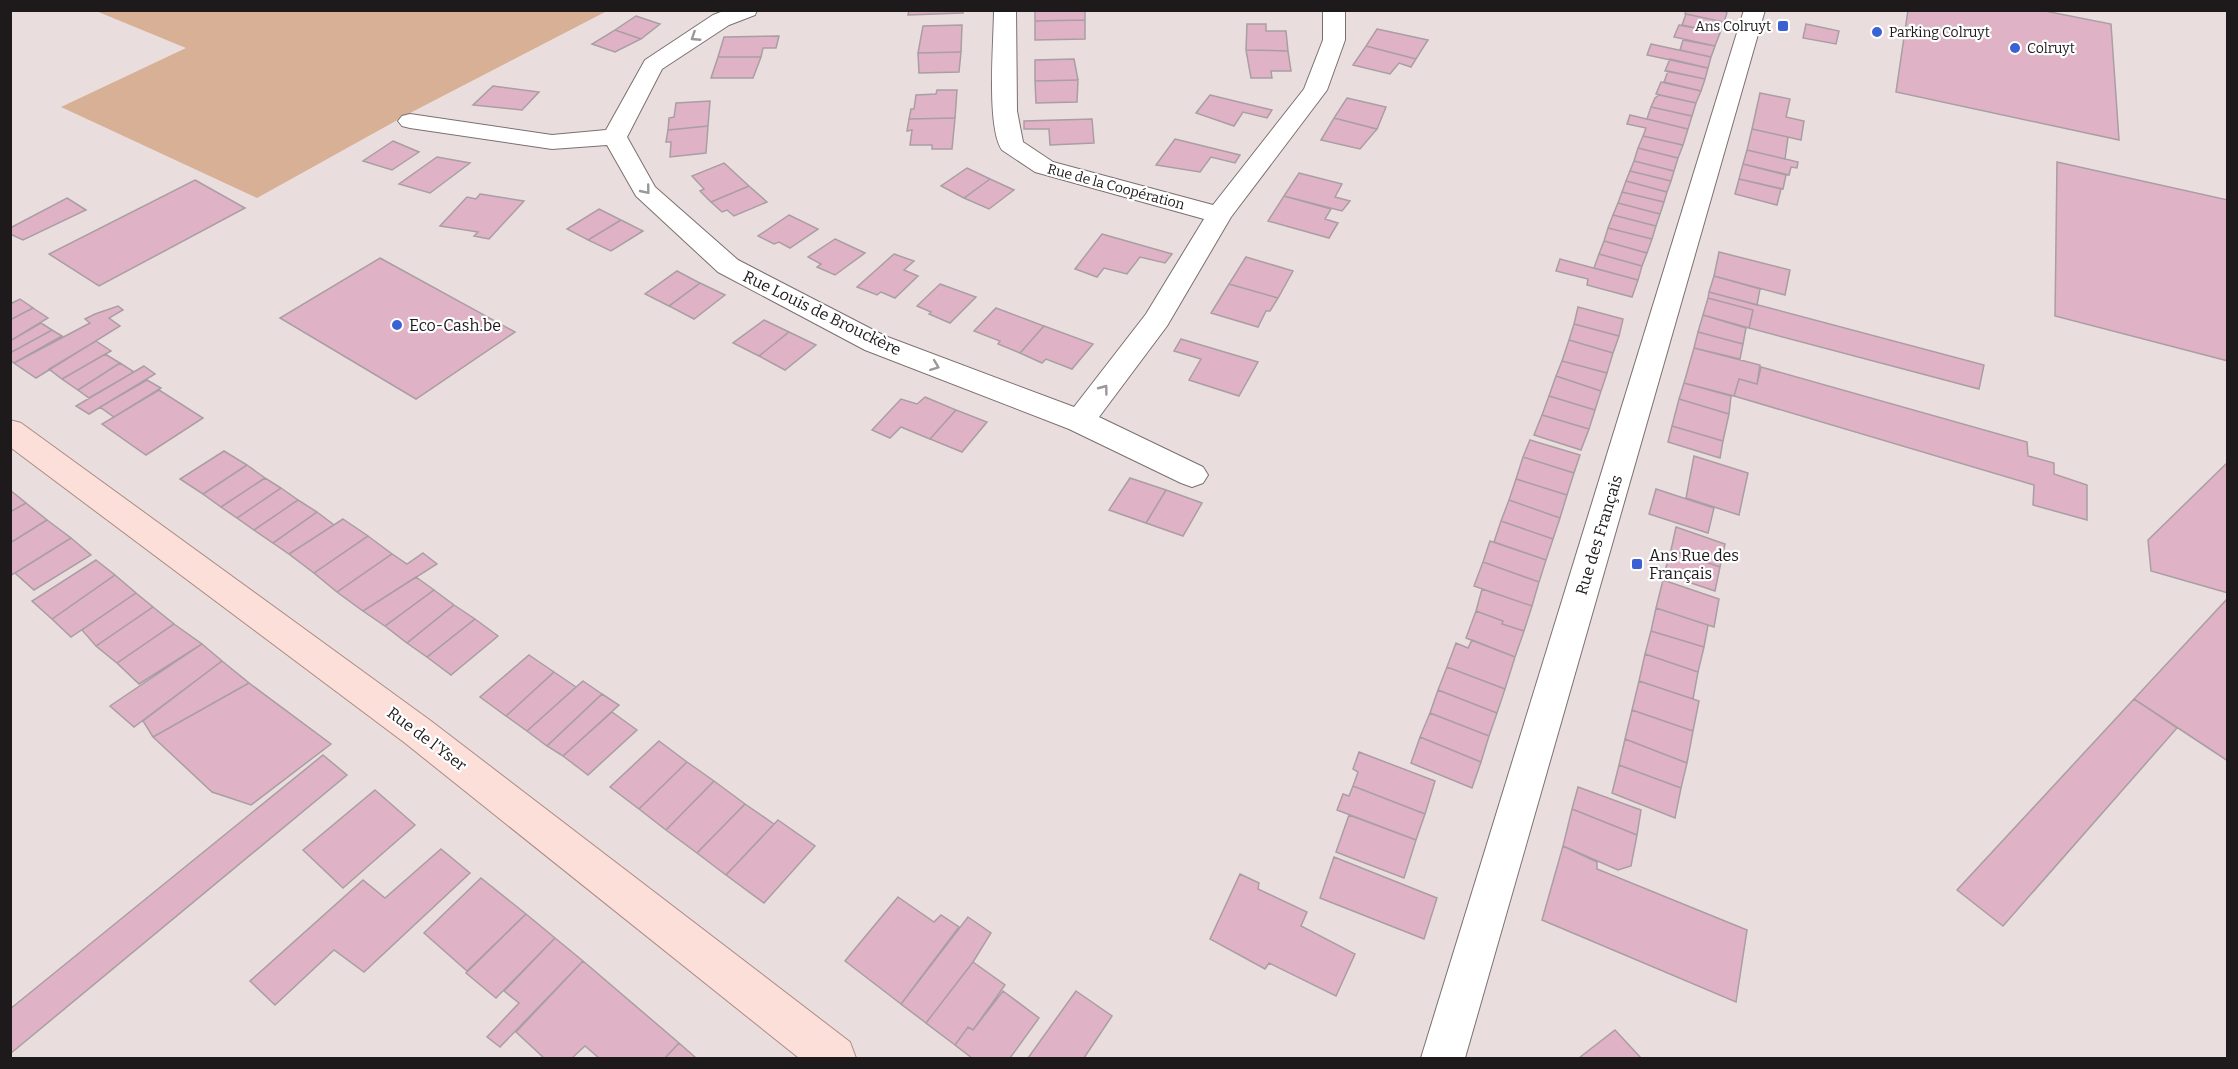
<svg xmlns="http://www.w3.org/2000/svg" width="2238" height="1069" viewBox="0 0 2238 1069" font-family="Bitter,serif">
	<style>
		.green { fill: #d7b095 }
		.building { fill: #e0b2c5; stroke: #a99ea3; stroke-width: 1.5 }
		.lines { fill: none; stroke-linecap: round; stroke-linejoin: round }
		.street-casing { stroke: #7b7070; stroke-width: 2 }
		.secondary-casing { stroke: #7b7070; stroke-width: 2 }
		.primary-casing { stroke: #ac8c85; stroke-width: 2 }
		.street { fill: #fff; fill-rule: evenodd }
		.secondary { fill: #fff; fill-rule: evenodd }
		.primary { fill: #fbdfd8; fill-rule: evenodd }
		.oneway { stroke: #9a9898 }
		.poi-dot { fill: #3b62d3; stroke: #fff; stroke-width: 2 }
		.labels { text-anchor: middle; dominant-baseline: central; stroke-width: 4.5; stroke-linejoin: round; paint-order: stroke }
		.far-poi-label { font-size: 14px; fill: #1e191a; stroke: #fff; text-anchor: start }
		.far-street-label { font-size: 14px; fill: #1e191a; stroke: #fff }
		.street-label { font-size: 16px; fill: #1e191a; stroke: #fff }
		.poi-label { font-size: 16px; fill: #1e191a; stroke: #fff; text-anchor: start }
	</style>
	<rect width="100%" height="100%" fill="#eaddde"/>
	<path class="green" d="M96 11H607L410 113 257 198 61 107 186 48Z"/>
	<path class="building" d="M909 10H963V13L908 15Z
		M1035 10H1085V20L1035 21Z
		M1686 10H1723L1727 13 1724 22 1685 14Z
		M1908 10H2040L2111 24 2119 140 1896 92Z
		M1686 14 1724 22 1720 33 1682 25Z
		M636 16 660 24 641 39 615 30Z
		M1085 20V39L1035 40V21Z
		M1247 24H1266V31H1286L1288 51 1246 50Z
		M1806 24 1839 31 1836 44 1803 38Z
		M962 25 961 52 918 53 923 26Z
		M1679 25 1720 33 1715 46 1674 37Z
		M1377 29 1428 40 1416 59 1366 46Z
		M615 30 641 39 615 52 592 44Z
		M779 36 776 48H763L761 57H718L724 37Z
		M1683 40 1715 46 1711 57 1680 50Z
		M1651 44 1711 57 1708 68 1647 55Z
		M1366 46 1416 59 1411 67 1399 63 1390 74 1353 65Z
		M1246 50 1288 51 1291 71H1271L1272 78H1251Z
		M961 52 959 72 919 73 918 53Z
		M718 57H761L753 78H711Z
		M1074 59 1078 80 1035 81V60Z
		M1670 59 1708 68 1705 79 1665 71Z
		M1668 71 1705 79 1701 91 1664 82Z
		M1078 80 1077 102 1036 103 1035 81Z
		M1661 82 1701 91 1696 103 1656 94Z
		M493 86 539 92 522 110 473 105Z
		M937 90H957L955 118 909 119 911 109H914L916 95 936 94Z
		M1760 93 1790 99 1786 117 1804 121 1801 140 1752 129Z
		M1210 95 1272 110 1267 118 1243 112 1234 126 1196 113Z
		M1659 95 1696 103 1692 116 1651 107 1655 98Z
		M1347 98 1386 107 1377 129 1334 118Z
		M710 101 708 126 668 130 669 118 674 117 676 103Z
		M1651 107 1692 116 1688 129 1647 119Z
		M1630 115 1688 129 1683 145 1643 136 1646 128 1627 124Z
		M955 118 952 149H932V145H910L912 130 907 131 909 119Z
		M1334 118 1377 129 1360 149 1321 140Z
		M1092 119 1094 143 1050 145 1049 129H1024V121Z
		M708 126 706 153 670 157 671 142H666L668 130Z
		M1752 129 1788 137 1785 159 1747 150Z
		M1643 136 1683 145 1678 158 1638 148Z
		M1175 139 1240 155 1235 163 1211 157 1200 172 1156 165Z
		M393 141 419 152 392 170 363 161Z
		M1638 148 1678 158 1674 171 1634 161Z
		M1747 150 1798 162 1797 168 1791 167 1789 175 1743 164Z
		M437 157 470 163 430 193 399 184Z
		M1634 161 1674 171 1671 181 1630 171Z
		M2057 162 2228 200V361L2055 316Z
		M724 163 749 186 711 202 700 191 704 189 692 176Z
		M1743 164 1786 175 1783 189 1739 179Z
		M967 168 990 179 964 198 941 186Z
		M1630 171 1671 181 1667 192 1626 181Z
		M1299 173 1342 184 1335 197 1350 201 1342 211 1284 196Z
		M990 179 1014 190 989 209 964 198Z
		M1739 179 1781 189 1777 205 1735 194Z
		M195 180 245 208 99 286 49 254Z
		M1626 181 1667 192 1664 202 1622 192Z
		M749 186 767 202 734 216 727 210 722 212 711 202Z
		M1622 192 1664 202 1660 214 1618 203Z
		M480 194 524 201 489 239 474 236 478 232 440 226 467 197 476 199Z
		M1284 196 1331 209 1325 219 1338 223 1329 238 1268 221Z
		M67 198 86 210 23 240 10 234V228Z
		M1618 203 1660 214 1656 226 1613 215Z
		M599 209 621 220 588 240 567 229Z
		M789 215 818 229 790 248 779 242 774 244 758 236Z
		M1613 215 1656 226 1652 239 1608 228Z
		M621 220 643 231 611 251 588 240Z
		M1608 228 1652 239 1647 253 1604 241Z
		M1102 234 1172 254 1165 263 1140 257 1127 274 1104 268 1097 277 1075 269Z
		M835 239 865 253 835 275 817 267 821 264 808 257Z
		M1604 241 1647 253 1642 266 1599 254Z
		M1719 252 1790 270 1785 295 1714 276Z
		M894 254 914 261 904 270 918 276 895 298 881 292 877 295 857 287Z
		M1599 254 1642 266 1638 280 1594 268Z
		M1246 257 1293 271 1278 298 1229 284Z
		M380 258 515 332 416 399 280 318Z
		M1560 259 1638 280 1632 297 1587 285 1588 279 1556 271Z
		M677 271 700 283 669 306 645 294Z
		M1714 276 1760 289 1757 305 1709 292Z
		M700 283 725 295 694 319 669 306Z
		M940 284 976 297 950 323 929 314 931 312 917 306Z
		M1229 284 1278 298 1270 311H1266L1258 327 1211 313Z
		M1709 292 1984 365 1979 389 1749 328 1753 310 1708 298Z
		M1708 298 1753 310 1749 328 1703 315Z
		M20 299 33 308 10 320V304Z
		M118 306 123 310 109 318 120 326 36 378 14 363 90 323 85 319 95 314Z
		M1578 307 1623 319 1619 336 1574 324Z
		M33 308 48 318 10 341V320Z
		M996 308 1044 326 1020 353 998 344 1000 341 974 331Z
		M1703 315 1746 328 1743 344 1698 332Z
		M764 320 789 332 759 356 733 343Z
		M41 323 52 330 10 353V341Z
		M1574 324 1619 336 1613 353 1569 340Z
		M1044 326 1093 344 1072 369 1046 359 1042 363 1020 353Z
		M52 330 62 336 14 363 10 360V353Z
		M789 332 816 345 785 370 759 356Z
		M1698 332 1743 344 1740 359 1694 348Z
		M1181 339 1258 362 1239 396 1189 380 1201 359 1174 351Z
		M1569 340 1613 353 1607 373 1562 361Z
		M96 341 111 351 62 379 49 369Z
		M1694 348 1760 365 1757 384 1739 379 1734 396 1684 383Z
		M105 354 120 363 78 390 62 379Z
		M1562 361 1607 373 1601 391 1556 376Z
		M120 363 134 372 89 398 78 390Z
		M144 366 155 374 89 414 76 406Z
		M1761 367 2027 442 2028 456 2054 463V474L2087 485V520L2033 505 2034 485 1734 396 1739 379 1757 384Z
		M1556 376 1601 391 1595 410 1549 396Z
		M147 380 161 388 114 417 100 407Z
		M1684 383 1731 396 1729 414 1679 399Z
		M159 390 203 418 146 455 102 424Z
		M1549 396 1595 410 1589 429 1542 415Z
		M925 397 956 410 930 439 901 427 890 438 872 430 901 399 917 404Z
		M1679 399 1729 414 1723 441 1672 426Z
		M956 410 987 422 962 452 930 439Z
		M1542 415 1589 429 1581 450 1534 435Z
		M1672 426 1723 441 1720 458 1668 442Z
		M1530 440 1580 455 1574 473 1523 457Z
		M224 451 247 465 203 494 180 479Z
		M1694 456 1748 473 1739 515 1686 498Z
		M1523 457 1574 473 1567 495 1516 479Z
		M2228 462V593L2151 571 2148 540Z
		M247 465 265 478 221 507 203 494Z
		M265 478 281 488 237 518 221 507Z
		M1130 478 1166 490 1146 523 1109 510Z
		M1516 479 1567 495 1560 518 1509 500Z
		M281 488 298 500 254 530 237 518Z
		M1656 489 1714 508 1708 533 1649 514Z
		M10 490 26 503 10 512Z
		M1166 490 1202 503 1183 536 1146 523Z
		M298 500 317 512 273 543 254 530Z
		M1509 500 1560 518 1553 539 1501 521Z
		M26 503 47 520 10 543V512Z
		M317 512 334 525 289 554 273 543Z
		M343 519 368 536 314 573 289 554Z
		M47 520 71 538 10 576V543Z
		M1501 521 1553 539 1546 560 1494 542Z
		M1676 527 1725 544 1720 567 1671 550Z
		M368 536 392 554 337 592 314 573Z
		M71 538 91 555 34 590 15 573Z
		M1490 541 1546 560 1539 582 1483 562Z
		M1671 550 1720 567 1715 591 1664 574Z
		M423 553 437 564 363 611 337 592 392 554 407 564Z
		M96 560 115 575 52 619 32 601Z
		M1483 562 1539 582 1532 606 1474 586Z
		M115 575 136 593 71 637 52 619Z
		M416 577 434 590 385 626 363 611Z
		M1663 580 1719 599 1714 627 1656 608Z
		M1482 589 1532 606 1524 631 1502 624 1503 621 1476 611Z
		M434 590 454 605 407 643 385 626Z
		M136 593 153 607 96 646 82 630Z
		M2228 598V761L2134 699Z
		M454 605 475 619 427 657 407 643Z
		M153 607 174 624 117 663 96 646Z
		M1656 608 1708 625 1704 647 1651 631Z
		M1476 611 1503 621 1502 624 1524 631 1515 657 1466 638Z
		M475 619 498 636 451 675 427 657Z
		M174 624 202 644 139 684 117 663Z
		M1651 631 1704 647 1698 672 1645 654Z
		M1472 640 1515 657 1505 689 1447 667 1456 643 1468 648Z
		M202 644 222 661 134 727 110 706Z
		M1645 654 1698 672 1693 699 1639 681Z
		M529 655 554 672 506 716 480 697Z
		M222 661 249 683 153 737 143 721Z
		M1447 667 1505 689 1497 713 1438 690Z
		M554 672 576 687 527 731 506 716Z
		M583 681 602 694 547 746 527 731Z
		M1639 681 1699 701 1693 731 1632 710Z
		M249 683 331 744 251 805 212 792 153 737Z
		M1438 690 1497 713 1489 736 1430 713Z
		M602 694 619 705 563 756 547 746Z
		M2134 699 2177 728 2003 926 1957 890Z
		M1632 710 1693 731 1687 763 1625 739Z
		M612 712 637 730 588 775 563 756Z
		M1430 713 1489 736 1481 762 1420 737Z
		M1420 737 1481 762 1472 788 1411 763Z
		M1625 739 1687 763 1681 788 1619 765Z
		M659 741 687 762 639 809 610 787Z
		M1359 752 1435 781 1425 814 1353 786 1358 772 1353 769Z
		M323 755 347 775 10 1054V1009Z
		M687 762 714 781 666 830 639 809Z
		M1619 765 1681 788 1675 818 1612 793Z
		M714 781 745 804 697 853 666 830Z
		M1353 786 1425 814 1416 840 1337 810 1343 794 1349 796Z
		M1578 787 1641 810 1637 835 1572 809Z
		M375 790 415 825 343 888 303 850Z
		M745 804 774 824 726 875 697 853Z
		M1572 809 1637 835 1631 866 1618 870 1563 846Z
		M1349 815 1416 840 1404 878 1336 852Z
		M778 820 815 846 764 903 726 875Z
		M1563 846 1597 862V869L1747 930 1736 1002 1542 920Z
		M441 849 470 873 364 972 334 950 275 1005 250 981 363 880 385 898Z
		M1334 857 1437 898 1424 939 1320 898Z
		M1240 874 1259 883 1258 889 1307 912 1301 926 1355 954 1336 996 1269 963 1265 969 1210 939Z
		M481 878 526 914 467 971 424 933Z
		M898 897 934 922 941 915 959 927 901 1004 845 961Z
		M526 914 555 938 496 998 466 973Z
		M968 917 991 933 973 962 926 1023 901 1004Z
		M555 938 583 961 500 1047 487 1037 519 1003 504 991Z
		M583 961 679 1043 665 1058H599L585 1046 572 1058H544L516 1032Z
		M973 962 1005 985 973 1030 968 1027 955 1045 926 1023Z
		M1003 991 1039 1018 1010 1058H972L955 1045 968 1027 973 1030Z
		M1076 991 1112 1016 1084 1058H1028Z
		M1615 1030 1641 1058H1579Z
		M679 1043 696 1058H665Z"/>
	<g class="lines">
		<g class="street-casing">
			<path id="street" d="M726 10H757L755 15 729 25 662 69 627 137 655 187 738 260 885 336 1074 407 1146 314 1204 219 1035 172 1002 150C986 127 994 41 994 10H1016L1017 111 1023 142 1053 162 1213 205 1304 89 1323 40V10H1345V40L1327 90 1231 217 1167 326 1099 417 1203 467 1208 475 1203 483 1192 487 1181 483 1069 429 865 350 718 272 636 196 607 145 552 149 410 128 402 126 398 121 402 116 410 114 552 135 606 130 645 60 713 15Z"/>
		</g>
		<g class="secondary-casing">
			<path id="secondary" d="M1744 10H1765L1465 1058H1421Z"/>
		</g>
		<g class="primary-casing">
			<path id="primary" d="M10 420 21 423 431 721 850 1042 856 1058H799L405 743 10 447Z"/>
		</g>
		<use href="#street" class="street"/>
		<use href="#secondary" class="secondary"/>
		<use href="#primary" class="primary"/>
	</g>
	<defs><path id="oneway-chevron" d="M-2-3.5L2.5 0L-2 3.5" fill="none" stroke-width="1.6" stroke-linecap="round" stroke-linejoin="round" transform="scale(1.5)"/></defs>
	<g class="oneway">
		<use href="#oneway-chevron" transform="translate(695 37) rotate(147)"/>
		<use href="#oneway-chevron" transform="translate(646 190) rotate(51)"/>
		<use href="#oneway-chevron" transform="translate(935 366) rotate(21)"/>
		<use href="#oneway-chevron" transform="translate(1104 389) rotate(-53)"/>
	</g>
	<g class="poi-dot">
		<rect x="1777" y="20" width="12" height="12" rx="3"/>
		<circle cx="1877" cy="32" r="6"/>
		<circle cx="2015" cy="48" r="6"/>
		<circle cx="397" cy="325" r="6"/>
		<rect x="1631" y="558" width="12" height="12" rx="3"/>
	</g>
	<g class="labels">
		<g class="far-poi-label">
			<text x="1771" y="26" text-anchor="end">Ans Colruyt</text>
			<text x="1889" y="32">Parking Colruyt</text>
			<text x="2027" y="48">Colruyt</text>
		</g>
		<g class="far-street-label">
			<text transform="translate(1116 187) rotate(15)">Rue de la Coopération</text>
		</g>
		<g class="street-label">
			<text transform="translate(822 313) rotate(26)">Rue Louis de Brouckère</text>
			<text transform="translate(1599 535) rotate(-73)">Rue des Français</text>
			<text transform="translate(427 739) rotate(37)">Rue de l'Yser</text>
		</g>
		<g class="poi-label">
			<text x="409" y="325">Eco-Cash.be</text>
			<text x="1649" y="555">Ans Rue des<tspan x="1649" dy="18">Français</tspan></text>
		</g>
	</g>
	<rect width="2238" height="1069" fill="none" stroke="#1e191a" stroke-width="24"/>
</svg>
